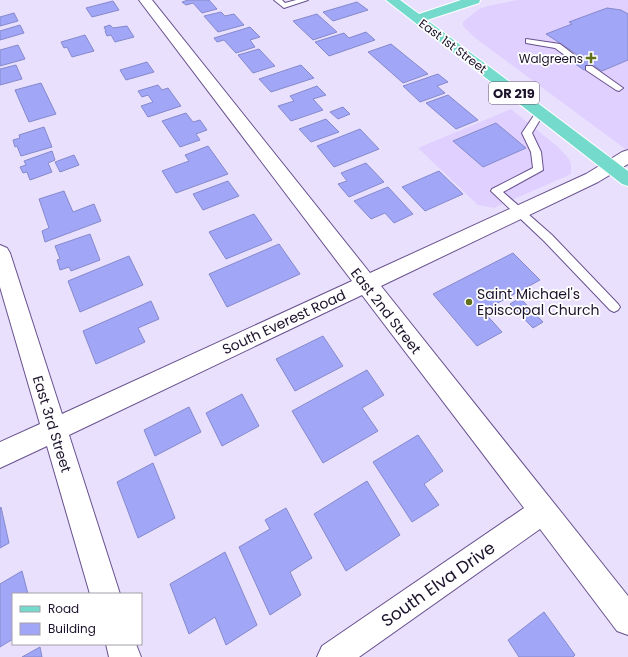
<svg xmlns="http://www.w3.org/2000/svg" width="628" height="657" viewBox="0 0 628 657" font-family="Poppins,sans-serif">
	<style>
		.built { fill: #dfd0ff }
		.building { fill: #a1a7f6; stroke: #8589cc }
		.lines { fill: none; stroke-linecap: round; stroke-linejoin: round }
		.service-casing { stroke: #68518e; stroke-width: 2 }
		.minor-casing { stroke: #68518e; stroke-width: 2 }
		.primary-casing { stroke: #fff; stroke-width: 2 }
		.service { fill: #fff; fill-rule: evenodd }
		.minor { fill: #fff; fill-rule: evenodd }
		.primary { fill: #73dacc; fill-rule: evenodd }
		.poi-dot { fill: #60701d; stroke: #fff; stroke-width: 1.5 }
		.labels { text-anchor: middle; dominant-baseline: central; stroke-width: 3.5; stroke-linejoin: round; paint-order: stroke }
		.far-street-label { font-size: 12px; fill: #1c122b; stroke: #fff }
		.far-poi-label { font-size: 12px; fill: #1c122b; stroke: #fff; text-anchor: end }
		.shield { fill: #fff; stroke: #60596b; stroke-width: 1 }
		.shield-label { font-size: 13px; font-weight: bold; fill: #1c122b }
		.poi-label { font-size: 14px; fill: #1c122b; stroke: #fff; text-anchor: start }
		.street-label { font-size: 14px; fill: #1c122b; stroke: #fff }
		.near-street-label { font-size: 17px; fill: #1c122b; stroke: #fff }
	</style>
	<rect width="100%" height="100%" fill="#e9e0fd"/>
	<path class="built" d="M517 0H628V151L474 37 463 26V22L479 9 488 6Z
		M511 109 558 147 569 159 571 164V174L494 208 478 205 418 148Z"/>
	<path class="building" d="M188 0H209L217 9 202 13 193 3 186 5 182 2Z
		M113 1 119 10 92 17 86 8Z
		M357 2 368 10 333 21 323 12Z
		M607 8 621 10 628 14V60L602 71 594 66 584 70 568 59 578 55 546 34 572 24 569 22Z
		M221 12 225 16 234 14 244 25 218 32 204 16Z
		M14 13 18 21 0 26V17Z
		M317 14 337 32 313 40 293 21Z
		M20 25 24 33 0 40V31Z
		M110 25 113 28 127 26 134 37 115 42 111 35 107 36 105 31H106L104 27Z
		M250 27 260 37 250 40 255 47 236 53 224 40 217 42 214 38Z
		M366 32 375 40 329 56 315 42 344 33 349 38Z
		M85 35 94 51 72 57 67 47 64 48 61 42Z
		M391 44 428 74 403 83 368 52Z
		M18 45 25 59 0 66V50Z
		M259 49 275 66 253 73 238 55Z
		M147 62 154 72 126 80 120 70Z
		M16 65 22 79 0 85V69Z
		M301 65 314 78 271 92 259 79Z
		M438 74 448 82 437 86 445 93 420 102 403 86Z
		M41 83 56 114 29 122 15 90Z
		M158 85 162 90 168 88 181 106 148 117 141 106 153 102 148 95 142 97 138 91Z
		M317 86 326 95 313 99 323 110 291 121 278 106 294 101 290 96Z
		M448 95 478 120 456 129 426 103Z
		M343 107 350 114 338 119 330 112Z
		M186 113 193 122 200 120 207 130 196 134 200 140 180 147 162 121Z
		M326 119 339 132 311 142 299 129Z
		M496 123 526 148 483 167 453 141Z
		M44 127 52 147 21 156 17 146 15 147 13 140 20 138 19 135Z
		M360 129 379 149 334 167 317 146Z
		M208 146 228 174 176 193 162 171 189 161 185 155Z
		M52 151 55 160 48 163 52 172 30 180 27 172 23 173 20 167 26 165 24 161Z
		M74 155 79 165 60 172 55 162Z
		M366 163 384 182 349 197 338 184 347 181 341 173Z
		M439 171 463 194 425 211 402 187Z
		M228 181 239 196 203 210 193 194Z
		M388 187 413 214 394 223 385 213 371 219 354 201Z
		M64 191 73 212 94 204 101 221 45 242 42 231 49 228 39 199Z
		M254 214 272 240 226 259 209 232Z
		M90 234 100 260 71 271 69 267 60 270 57 260 60 259 55 246Z
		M279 244 300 274 227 307 209 274Z
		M513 253 540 280 483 311 502 332 477 346 433 294Z
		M129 256 143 285 80 312 68 281Z
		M520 298 543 322 533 328 510 304Z
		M151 301 159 319 138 328 145 342 96 364 83 331Z
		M323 336 343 366 295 391 276 359Z
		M367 370 384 395 362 408 378 431 323 463 292 411Z
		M242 394 259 426 222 446 206 413Z
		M189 407 201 432 155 456 144 430Z
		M418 435 443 471 424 484 439 505 412 522 373 462Z
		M153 463 175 518 138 538 117 482Z
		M367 481 400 535 346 571 314 514Z
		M1 507 9 543 0 548V508Z
		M286 508 312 558 290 572 301 595 270 615 239 547 270 529 265 520Z
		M225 552 257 625 226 645 215 617 189 634 170 584Z
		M22 571 28 594H13V639L0 647V584Z
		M544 612 575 655 573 657H519L508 640Z
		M40 647 42 657H22Z"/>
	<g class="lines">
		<g class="service-casing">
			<path id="service" d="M274 0H282L285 3 296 0H308L284 8Z
				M526 39 560 44 577 57 570 59 555 48 526 43Z
				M586 66H592L623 88 619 91 616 90 586 70Z
				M540 110 544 113 532 133 541 152 543 170 503 192 552 235 618 304 620 307 618 310 614 312 610 310 544 241 491 191 492 189 533 168 531 152 522 133 537 111Z"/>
		</g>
		<g class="minor-casing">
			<path id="minor" d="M139 0H152L370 273 586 174 622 152 628 150V164L598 182 381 286 628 596V635L617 631 540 529 359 657H317L322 646 524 508 362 295 69 435 120 594H90L47 446 0 468V442L40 424 0 287V245L7 248 10 253 62 414 352 281Z
				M106 644H136L141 657H109Z"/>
		</g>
		<g class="primary-casing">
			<path id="primary" d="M386 0H400L419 14 461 0H480L479 3 427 20 628 171V186L622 184Z"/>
		</g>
		<use href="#service" class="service"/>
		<use href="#minor" class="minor"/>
		<use href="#primary" class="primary"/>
	</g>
	<g class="poi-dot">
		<path d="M589 52h4v4h4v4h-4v4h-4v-4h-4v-4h4z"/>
		<circle cx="469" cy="302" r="4"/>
	</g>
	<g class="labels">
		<g class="far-street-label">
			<text transform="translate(453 46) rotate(37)">East 1st Street</text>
		</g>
		<g class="far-poi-label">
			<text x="583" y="58">Walgreens</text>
		</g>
		<rect class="shield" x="489" y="82" width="50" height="22" rx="3"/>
		<g class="shield-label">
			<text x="514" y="93">OR 219</text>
		</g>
		<g class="poi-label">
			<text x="477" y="294">Saint Michael's<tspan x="477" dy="16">Episcopal Church</tspan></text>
		</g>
		<g class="street-label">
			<text transform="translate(386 311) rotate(52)">East 2nd Street</text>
			<text transform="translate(284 322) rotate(-25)">South Everest Road</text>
			<text transform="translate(52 424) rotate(73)">East 3rd Street</text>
		</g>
		<g class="near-street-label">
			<text transform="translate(438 584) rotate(-35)">South Elva Drive</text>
		</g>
	</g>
	<rect x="12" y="593" width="130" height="52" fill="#ffffff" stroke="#a4a0aa"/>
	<rect x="20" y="606" width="20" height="6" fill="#73dacc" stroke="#a4a0aa"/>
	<text x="48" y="613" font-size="12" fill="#1c122b">Road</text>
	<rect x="20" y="623" width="20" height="12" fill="#a1a7f6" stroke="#a4a0aa"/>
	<text x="48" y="633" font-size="12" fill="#1c122b">Building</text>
</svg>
